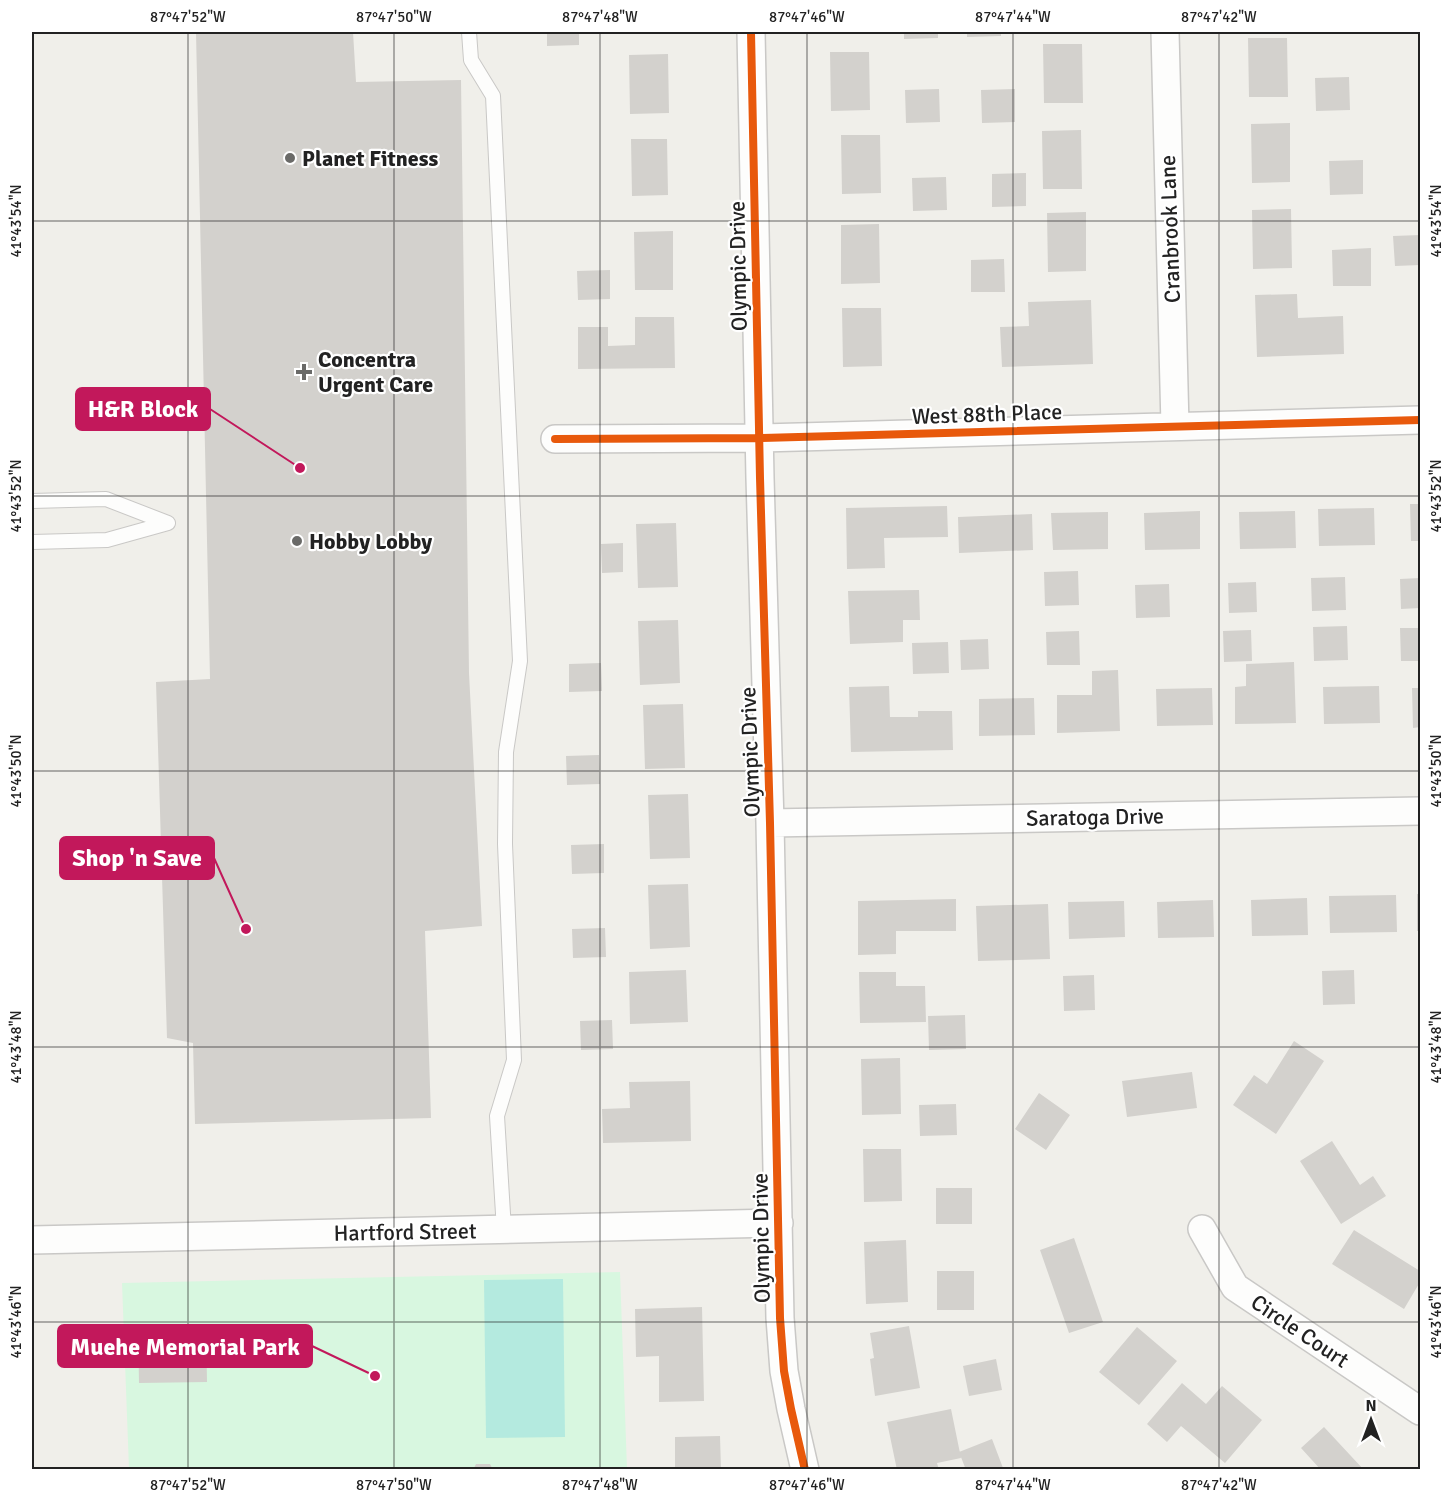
<svg xmlns="http://www.w3.org/2000/svg" width="1452" height="1501" viewBox="0 0 1452 1501" font-family="Signika,sans-serif">
	<style>
		.park { fill: #d8f7e0 }
		.pitch { fill: #b4eadf }
		.building { fill: #d3d1cd }
		.lines { fill: none; stroke-linecap: round; stroke-linejoin: round }
		.lane-casing { stroke: #c9c8c6; stroke-width: 16 }
		.street-casing { stroke: #c9c8c6; stroke-width: 30 }
		.lane { stroke: #fdfdfc; stroke-width: 14 }
		.street { stroke: #fdfdfc; stroke-width: 27 }
		.cycleway-casing { stroke: #fff; stroke-width: 11 }
		.cycleway { stroke: #e8590c; stroke-width: 8 }
		.ticks { fill: none; stroke: #222; stroke-width: 1.5; stroke-opacity: 0.45 }
		.poi-dot { fill: #6a6a68; stroke: #fff; stroke-width: 2 }
		.labels { text-anchor: middle; dominant-baseline: central; stroke-width: 4.5; stroke-linejoin: round; paint-order: stroke }
		.poi-label { font-size: 22px; font-weight: bold; fill: #222; stroke: #fff; text-anchor: start }
		.street-label { font-size: 22px; fill: #222; stroke: #fff }
		.leader { fill: none; stroke: #c2185b; stroke-width: 2 }
		.callout-dot { fill: #c2185b; stroke: #fff; stroke-width: 2 }
		.callout { fill: #c2185b; stroke: #c2185b; stroke-width: 2 }
		.callout-label { font-size: 24px; text-anchor: middle; font-weight: bold; fill: #fff }
		.neatline { fill: none; stroke: #222; stroke-width: 2 }
		.ticks-label { font-size: 15px; text-anchor: middle; fill: #222 }
	</style>
	<rect width="100%" height="100%" fill="#f0efea"/>
	<path class="park" d="M620 1272 627 1469H129L122 1283Z"/>
	<path class="pitch" d="M563 1279 565 1437 486 1438 484 1280Z"/>
	<path class="building" d="M196 32H353L356 82 461 80 469 673 482 926 425 931 431 1118 195 1124 193 1043 167 1038 156 682 210 679Z
		M547 32H579V45L547 46Z
		M904 32H938V38L904 39Z
		M967 32H1001V36L967 37Z
		M1248 38H1287L1288 97H1249Z
		M1043 44H1082L1083 103H1044Z
		M830 52H869L870 110 831 111Z
		M668 54 669 113 630 114 629 55Z
		M1349 77 1350 110 1316 111 1315 78Z
		M939 89 940 122 906 123 905 90Z
		M1015 89V122L982 123 981 90Z
		M1290 123V182L1252 183 1251 124Z
		M1081 130 1082 189H1043L1042 131Z
		M841 135H880L881 193 842 194Z
		M631 139H667L668 195 632 196Z
		M1363 160V194L1330 195 1329 161Z
		M1026 173V206L992 207V174Z
		M946 177 947 210 913 211 912 178Z
		M1291 209 1292 268 1253 269 1252 210Z
		M1086 212V271L1048 272 1047 213Z
		M879 224 880 283 841 284V225Z
		M673 231V290H635L634 232Z
		M1420 235V265L1395 266 1393 236Z
		M1371 248V286H1333L1332 250Z
		M1004 259 1005 292H971V260Z
		M610 270V299L578 300 577 271Z
		M1297 294 1298 318 1343 316 1344 354 1257 357 1255 295Z
		M1091 300 1093 364 1002 367 1000 327 1029 326 1028 302Z
		M842 308H881L882 366 843 367Z
		M635 317H674L675 368 578 369V327H608V346L635 345Z
		M1410 504H1420V541H1411Z
		M947 506 948 537 884 538 885 568 847 569 846 508Z
		M1374 508 1375 545 1319 546 1318 509Z
		M1200 511V549L1145 550 1144 513Z
		M1295 511 1296 548 1240 549 1239 512Z
		M1108 512V549L1053 550 1051 513Z
		M1032 514 1033 550 959 553 958 517Z
		M676 523 678 587 638 588 636 524Z
		M623 543V572L602 573 601 544Z
		M1078 571 1079 605 1045 606 1044 572Z
		M1345 577 1346 610 1312 611 1311 578Z
		M1420 578V608L1401 609 1400 579Z
		M1256 582 1257 612 1229 613 1228 583Z
		M1169 584 1170 617 1136 618 1135 585Z
		M919 590 920 620H903V642L850 644 848 591Z
		M678 620 680 683 640 685 638 621Z
		M1347 626 1348 660 1314 661 1313 627Z
		M1400 628H1420V661H1401Z
		M1251 630 1252 661 1224 662 1223 631Z
		M1079 631 1080 665H1047L1046 632Z
		M988 639 989 669 961 670 960 640Z
		M948 642 949 673 913 674 912 643Z
		M1294 662 1296 723 1235 724V687L1246 686V664Z
		M601 663 602 691 569 692V664Z
		M1118 670 1120 731 1057 733V695H1092V671Z
		M889 686 890 717H918V711H952L953 750 851 752 849 687Z
		M1379 686 1380 723 1324 724 1323 687Z
		M1212 688 1213 725 1157 726 1156 689Z
		M1412 688H1420V727L1413 728Z
		M1034 698 1035 735 979 736V699Z
		M683 704 685 768 645 769 643 705Z
		M599 755 600 784 567 785 566 756Z
		M688 794 690 858 650 859 648 795Z
		M604 844V873L572 874 571 845Z
		M688 884 690 947 650 949 648 885Z
		M1417 894H1420V931H1417Z
		M1396 895 1397 932 1330 933 1329 896Z
		M1307 898 1308 935 1252 936 1251 900Z
		M956 899V931H896V954L858 955V901Z
		M1213 900 1214 937 1158 938 1157 902Z
		M1124 901 1125 937 1069 939 1068 902Z
		M1048 904 1050 959 978 961 976 906Z
		M605 928 606 957 573 958 572 929Z
		M686 970 688 1022 630 1024 629 972Z
		M1354 970 1355 1004 1323 1005 1322 971Z
		M859 972H896V986H925L926 1022 860 1023Z
		M1094 975 1095 1010 1064 1011 1063 976Z
		M965 1015 966 1049 929 1050 928 1016Z
		M612 1020 613 1049 581 1050 580 1021Z
		M1294 1041 1324 1061 1276 1134 1233 1105 1254 1075 1267 1084Z
		M900 1058 901 1114 862 1115 861 1059Z
		M1192 1072 1197 1108 1127 1117 1122 1081Z
		M690 1081 691 1141 603 1143 602 1109 630 1108 629 1082Z
		M1039 1093 1070 1115 1046 1150 1015 1129Z
		M956 1104 957 1135 920 1136 919 1105Z
		M1332 1141 1360 1185 1373 1176 1386 1196 1341 1224 1300 1161Z
		M863 1149H901L902 1201 864 1202Z
		M936 1188H972V1224H936Z
		M1354 1230 1420 1271V1282L1404 1309 1332 1264Z
		M1074 1238 1103 1322 1069 1333 1040 1250Z
		M906 1240 908 1302 866 1304 864 1242Z
		M937 1271H974V1310H937Z
		M702 1307 704 1401 659 1402V1356L636 1357 635 1309Z
		M206 1324 207 1382 139 1383 138 1325Z
		M909 1326 920 1388 875 1396 870 1359 874 1358 870 1333Z
		M1137 1327 1177 1361 1139 1405 1099 1372Z
		M996 1359 1002 1390 969 1396 963 1366Z
		M1182 1383 1206 1404 1222 1386 1262 1420 1225 1463 1181 1426 1167 1442 1147 1424Z
		M951 1409 961 1458 937 1463 939 1470H897L887 1422Z
		M1324 1427 1364 1470H1321L1301 1448Z
		M720 1436 721 1470H675V1437Z
		M992 1439 1003 1468 999 1470H966L959 1452Z
		M476 1464H490L493 1470H473Z"/>
	<g class="lines">
		<g class="lane-casing">
			<path id="lane" d="M469 32 471 60 493 96 520 661 506 752 505 844 514 1060 497 1116 504 1230
				M32 501 106 499 168 523 107 540 32 542"/>
		</g>
		<g class="street-casing">
			<path id="street" d="M751 32 760 478 770 823 780 1318 784 1371 791 1409 805 1470
				M1165 32 1175 426
				M555 439 760 438 1420 420
				M770 823 1420 811
				M1202 1229 1235 1287 1420 1411
				M32 1240 779 1223"/>
		</g>
		<use href="#lane" class="lane"/>
		<use href="#street" class="street"/>
		<g class="cycleway-casing">
			<path id="cycleway" d="M751 32 760 478 770 823 780 1318 784 1371 791 1409 805 1470
				M555 439 760 438 1420 420"/>
		</g>
		<use href="#cycleway" class="cycleway"/>
	</g>
	<path class="ticks" d="M188 32V1470M394 32V1470M600 32V1470M807 32V1470M1013 32V1470M1219 32V1470M32 221H1420M32 496H1420M32 771H1420M32 1047H1420M32 1322H1420"/>
	<g class="poi-dot">
		<circle cx="290" cy="158" r="6"/>
		<path d="M301 363h6v6h6v6h-6v6h-6v-6h-6v-6h6z"/>
		<circle cx="297" cy="541" r="6"/>
	</g>
	<g class="labels">
		<g class="poi-label">
			<text x="302" y="158">Planet Fitness</text>
			<text x="318" y="359">Concentra<tspan x="318" dy="25">Urgent Care</tspan></text>
			<text x="309" y="541">Hobby Lobby</text>
		</g>
		<g class="street-label">
			<text transform="translate(1170 229) rotate(-92)">Cranbrook Lane</text>
			<text transform="translate(738 266) rotate(-91)">Olympic Drive</text>
			<text transform="translate(987 414) rotate(-2)">West 88th Place</text>
			<text transform="translate(750 752) rotate(-92)">Olympic Drive</text>
			<text transform="translate(1095 817) rotate(-1)">Saratoga Drive</text>
			<text transform="translate(405 1232) rotate(-1)">Hartford Street</text>
			<text transform="translate(761 1238) rotate(-91)">Olympic Drive</text>
			<text transform="translate(1300 1331) rotate(34)">Circle Court</text>
		</g>
	</g>
	<path class="leader" d="M300 468L210 409M246 929L214 858M375 1376L312 1346"/>
	<g class="callout-dot">
		<circle cx="300" cy="468" r="6"/>
		<circle cx="246" cy="929" r="6"/>
		<circle cx="375" cy="1376" r="6"/>
	</g>
	<g class="callout">
		<rect x="76" y="388" width="134" height="42" rx="6"/>
		<rect x="60" y="837" width="154" height="42" rx="6"/>
		<rect x="58" y="1325" width="254" height="42" rx="6"/>
	</g>
	<g class="callout-label">
		<text x="143" y="417">H&amp;R Block</text>
		<text x="137" y="866">Shop 'n Save</text>
		<text x="185" y="1355">Muehe Memorial Park</text>
	</g>
	<rect width="1452" height="1501" fill="none" stroke="#ffffff" stroke-width="66"/>
	<g transform="translate(1371 1420)" stroke="#ffffff" stroke-width="4.5" paint-order="stroke">
	<path d="M0-4.5L10 22L0 15L-10 22Z" fill="#222222"/>
	<text y="-9" font-size="16" font-weight="bold" text-anchor="middle" fill="#222222">N</text>
	</g>
	<rect x="33" y="33" width="1386" height="1435" class="neatline"/>
	<g class="ticks-label">
		<text x="188" y="22">87°47'52"W</text>
		<text x="394" y="22">87°47'50"W</text>
		<text x="600" y="22">87°47'48"W</text>
		<text x="807" y="22">87°47'46"W</text>
		<text x="1013" y="22">87°47'44"W</text>
		<text x="1219" y="22">87°47'42"W</text>
		<text transform="translate(16 221) rotate(-90)" y="5">41°43'54"N</text>
		<text transform="translate(1436 221) rotate(-90)" y="5">41°43'54"N</text>
		<text transform="translate(16 496) rotate(-90)" y="5">41°43'52"N</text>
		<text transform="translate(1436 496) rotate(-90)" y="5">41°43'52"N</text>
		<text transform="translate(16 771) rotate(-90)" y="5">41°43'50"N</text>
		<text transform="translate(1436 771) rotate(-90)" y="5">41°43'50"N</text>
		<text transform="translate(16 1047) rotate(-90)" y="5">41°43'48"N</text>
		<text transform="translate(1436 1047) rotate(-90)" y="5">41°43'48"N</text>
		<text transform="translate(16 1322) rotate(-90)" y="5">41°43'46"N</text>
		<text transform="translate(1436 1322) rotate(-90)" y="5">41°43'46"N</text>
		<text x="188" y="1490">87°47'52"W</text>
		<text x="394" y="1490">87°47'50"W</text>
		<text x="600" y="1490">87°47'48"W</text>
		<text x="807" y="1490">87°47'46"W</text>
		<text x="1013" y="1490">87°47'44"W</text>
		<text x="1219" y="1490">87°47'42"W</text>
	</g>
</svg>
